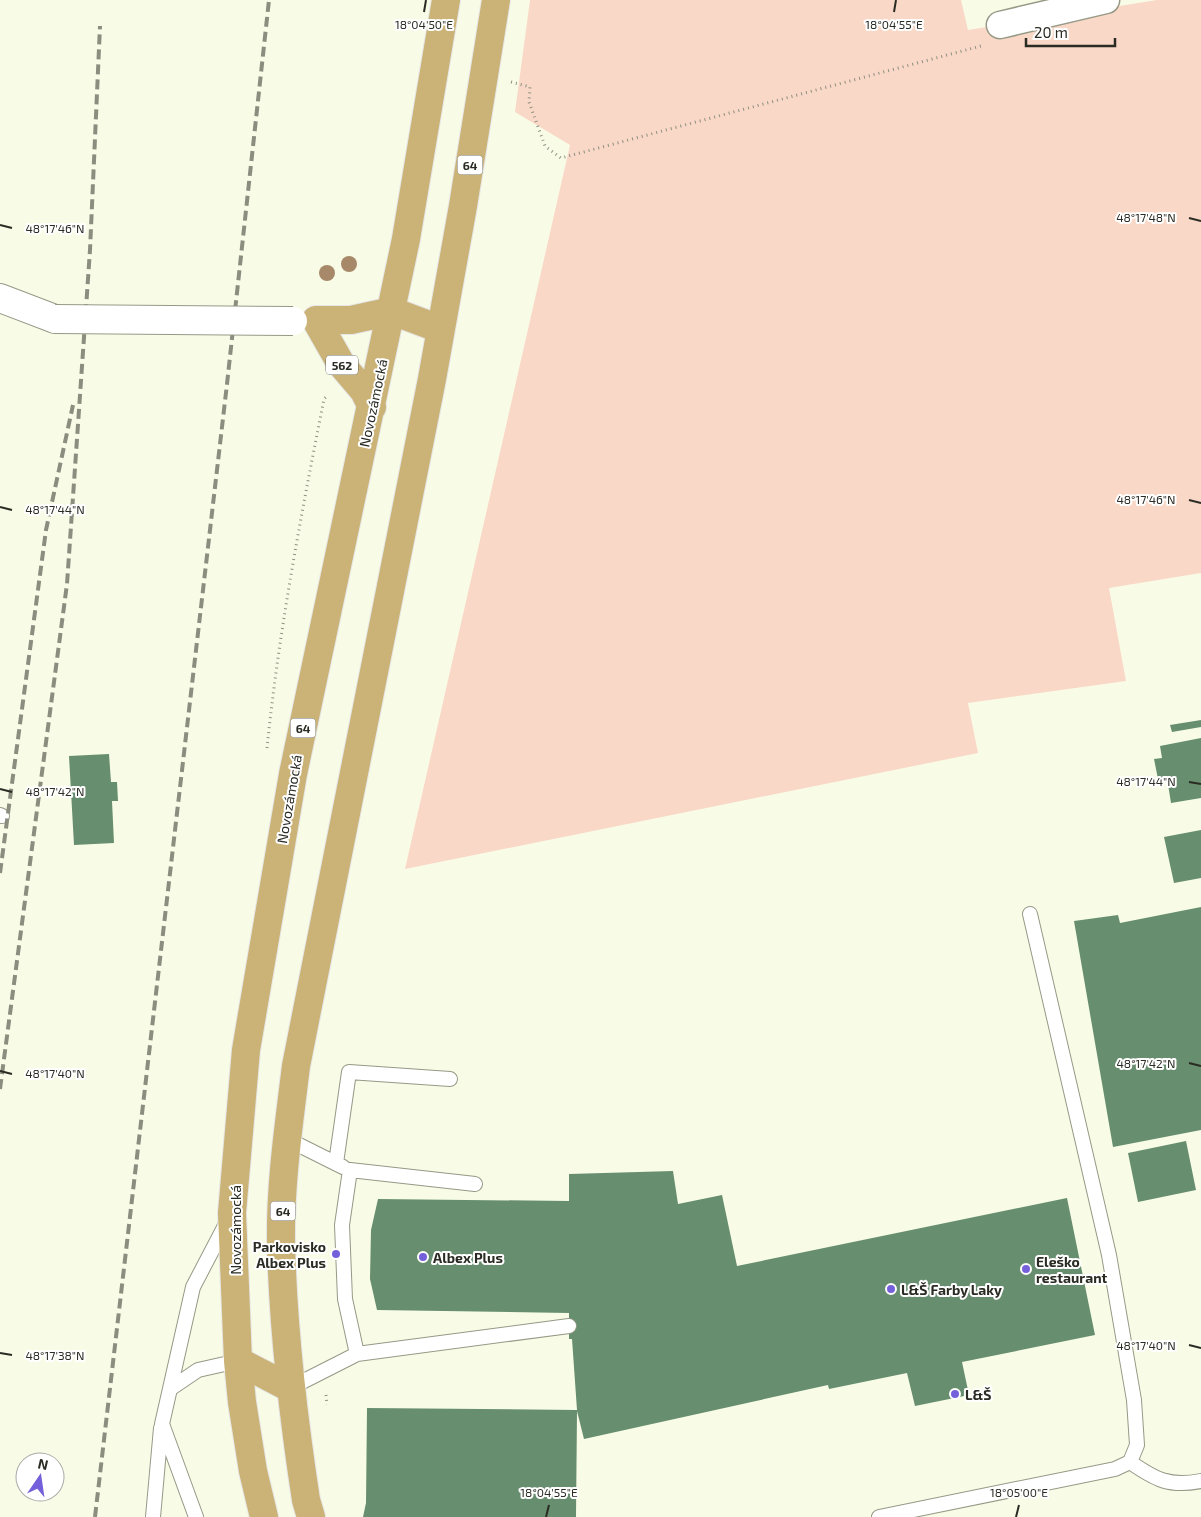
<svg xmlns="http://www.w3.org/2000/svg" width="1201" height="1517" viewBox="0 0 1201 1517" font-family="'Exo 2',sans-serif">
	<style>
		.green { fill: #fad8c7 }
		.building { fill: #678e6f }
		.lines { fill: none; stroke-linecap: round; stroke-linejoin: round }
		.lane-casing { stroke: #959986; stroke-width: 16 }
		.street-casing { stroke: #959986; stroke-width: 29 }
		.secondary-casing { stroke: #959986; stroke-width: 30 }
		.primary-casing { stroke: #e5e6e5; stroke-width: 30 }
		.path { stroke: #8e9082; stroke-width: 3; stroke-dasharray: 1 4; stroke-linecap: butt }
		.lane { stroke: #fff; stroke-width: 14 }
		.street { stroke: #fff; stroke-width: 26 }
		.secondary { stroke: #fff; stroke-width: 28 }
		.primary { stroke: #cbb276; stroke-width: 28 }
		.rail { stroke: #8b8d7f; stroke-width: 4; stroke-dasharray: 10 5; stroke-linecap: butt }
		.secondary-bridge-casing { stroke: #959986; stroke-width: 30; stroke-linecap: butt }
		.secondary-bridge { stroke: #fff; stroke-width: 28 }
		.tree { fill: #a7896a }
		.ticks { fill: none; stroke: #2a2b23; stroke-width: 2 }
		.poi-dot { fill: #7360da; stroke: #fff; stroke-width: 2 }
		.labels { text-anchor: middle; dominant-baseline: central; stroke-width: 4; stroke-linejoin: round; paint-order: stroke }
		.shield { fill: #fff; stroke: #6a6b65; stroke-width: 1 }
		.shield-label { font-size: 12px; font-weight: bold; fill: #2a2b23 }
		.street-label { font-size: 14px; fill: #2a2b23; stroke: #fff }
		.poi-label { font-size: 14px; font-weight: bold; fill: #2a2b23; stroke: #fff; text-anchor: start }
		.ticks-label { font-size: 12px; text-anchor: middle; fill: #2a2b23; stroke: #fff; stroke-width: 4; stroke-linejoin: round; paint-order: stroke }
	</style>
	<rect width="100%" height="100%" fill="#f8fce7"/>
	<path class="green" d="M530 0H961L968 30 1157 0H1201V573L1109 588 1126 681 968 703 978 753 405 869 570 145 515 112Z"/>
	<path class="building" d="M1201 720V727L1172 732 1170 725Z
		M1201 738V798L1171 803 1167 778 1158 779 1154 759 1162 758 1160 746Z
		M109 754 111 782H117L118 801H112L114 843 74 845 69 756Z
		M1201 830V878L1174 883 1164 837Z
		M1201 907V1130L1113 1147 1074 921 1118 915 1120 923Z
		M1186 1141 1196 1190 1138 1202 1128 1153Z
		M673 1171 678 1204 722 1195 737 1266 1067 1198 1095 1335 962 1362 969 1395 915 1406 907 1373 829 1389 828 1385 584 1439 577 1411 576 1517H363L366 1503 367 1408 577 1410 572 1339H569V1313L377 1310 370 1279 371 1230 378 1199 569 1201V1174Z"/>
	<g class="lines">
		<g class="lane-casing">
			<path id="lane" d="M0 815 2 816
				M287 1139 343 1167
				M336 1163 349 1072 450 1079
				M357 1354 345 1299 342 1225 350 1170 475 1184
				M290 1388 357 1354 569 1326
				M170 1389 198 1370 238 1361
				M1130 1462C1156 1480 1169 1487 1201 1481
				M153 1517 161 1428
				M196 1517 162 1424 193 1287 228 1220
				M879 1517 1115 1469 1130 1462 1137 1445 1134 1400 1109 1255 1030 914"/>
		</g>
		<g class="street-casing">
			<path id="street" d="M1000 25 1106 0"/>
		</g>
		<g class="secondary-casing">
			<path id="secondary" d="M0 298 55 319"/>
		</g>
		<g class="primary-casing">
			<path id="primary" d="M316 320H351L392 311 440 329
				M316 320 341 364 364 391 372 407
				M238 1361 290 1388
				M264 1517 253 1471 242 1402 238 1361 232 1213 246 1050 293 774 406 239 446 0
				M311 1517 306 1500C293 1415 283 1329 281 1243 280 1184 289 1124 296 1066L432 379 463 206 496 0"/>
		</g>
		<path class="path" d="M511 82 530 87 529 102 545 146 561 158 981 46
			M267 748C279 630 301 515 324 399L328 395
			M326 1395 327 1405"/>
		<use href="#lane" class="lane"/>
		<use href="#street" class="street"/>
		<use href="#secondary" class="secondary"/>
		<use href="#primary" class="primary"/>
		<path class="rail" d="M0 873 46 530 73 405
			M0 1089 67 584 90 250 100 26
			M95 1517 227 384 269 0"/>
		<g class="secondary-bridge-casing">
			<path id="secondary-bridge" d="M55 319 293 321"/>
		</g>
		<use href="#secondary-bridge" class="secondary-bridge"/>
	</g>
	<g class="tree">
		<circle cx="349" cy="264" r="8"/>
		<circle cx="327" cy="273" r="8"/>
	</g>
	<path class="ticks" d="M424 12 426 0M894 12 896 0M1189 218 1201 221M0 225 12 228M1189 500 1201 503M0 507 12 510M1189 782 1201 784M0 789 12 792M1189 1063 1201 1066M0 1071 12 1074M1189 1345 1201 1348M0 1353 12 1355M546 1517 549 1505M1016 1517 1019 1505"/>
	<g class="poi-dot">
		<circle cx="336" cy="1254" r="5"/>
		<circle cx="423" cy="1257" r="5"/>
		<circle cx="1026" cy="1269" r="5"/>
		<circle cx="891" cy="1289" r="5"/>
		<circle cx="955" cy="1394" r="5"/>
	</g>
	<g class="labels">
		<g class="shield">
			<rect x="457.5" y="155.5" width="25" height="19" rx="4"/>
			<rect x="326" y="355.5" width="32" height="19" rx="4"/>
			<rect x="290.5" y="718.5" width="25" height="19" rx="4"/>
			<rect x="270.5" y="1201.5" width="25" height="19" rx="4"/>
		</g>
		<g class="shield-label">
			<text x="470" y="165">64</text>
			<text x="342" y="365">562</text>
			<text x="303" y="728">64</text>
			<text x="283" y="1211">64</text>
		</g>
		<g class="street-label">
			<text transform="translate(373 403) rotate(-78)">Novozámocká</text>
			<text transform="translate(289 799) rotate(-80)">Novozámocká</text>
			<text transform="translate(235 1230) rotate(-90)">Novozámocká</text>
		</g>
		<g class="poi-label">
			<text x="326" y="1246" text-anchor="end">Parkovisko<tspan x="326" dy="16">Albex Plus</tspan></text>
			<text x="433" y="1257">Albex Plus</text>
			<text x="1036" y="1261">Eleško<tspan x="1036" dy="16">restaurant</tspan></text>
			<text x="901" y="1289">L&amp;Š Farby Laky</text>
			<text x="965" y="1394">L&amp;Š</text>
		</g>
	</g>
	<g class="ticks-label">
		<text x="424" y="29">18°04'50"E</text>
		<text x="894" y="29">18°04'55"E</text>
		<text x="1146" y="222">48°17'48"N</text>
		<text x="55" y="233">48°17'46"N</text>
		<text x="1146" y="504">48°17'46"N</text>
		<text x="55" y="514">48°17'44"N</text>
		<text x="1146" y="786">48°17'44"N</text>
		<text x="55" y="796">48°17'42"N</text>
		<text x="1146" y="1068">48°17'42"N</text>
		<text x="55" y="1078">48°17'40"N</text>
		<text x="1146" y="1350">48°17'40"N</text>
		<text x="55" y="1360">48°17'38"N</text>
		<text x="549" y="1497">18°04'55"E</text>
		<text x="1019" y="1497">18°05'00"E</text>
	</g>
	<g transform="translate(40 1477) rotate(13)"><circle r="24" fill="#ffffff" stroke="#aaaaa7"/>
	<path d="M0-4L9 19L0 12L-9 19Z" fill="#7360da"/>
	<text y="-8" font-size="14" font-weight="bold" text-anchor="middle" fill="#2a2b23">N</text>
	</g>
	<path d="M1026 38v8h89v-8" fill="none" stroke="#2a2b23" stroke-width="2.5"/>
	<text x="1034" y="38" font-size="15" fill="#2a2b23" stroke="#ffffff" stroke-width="4" paint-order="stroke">20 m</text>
</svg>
